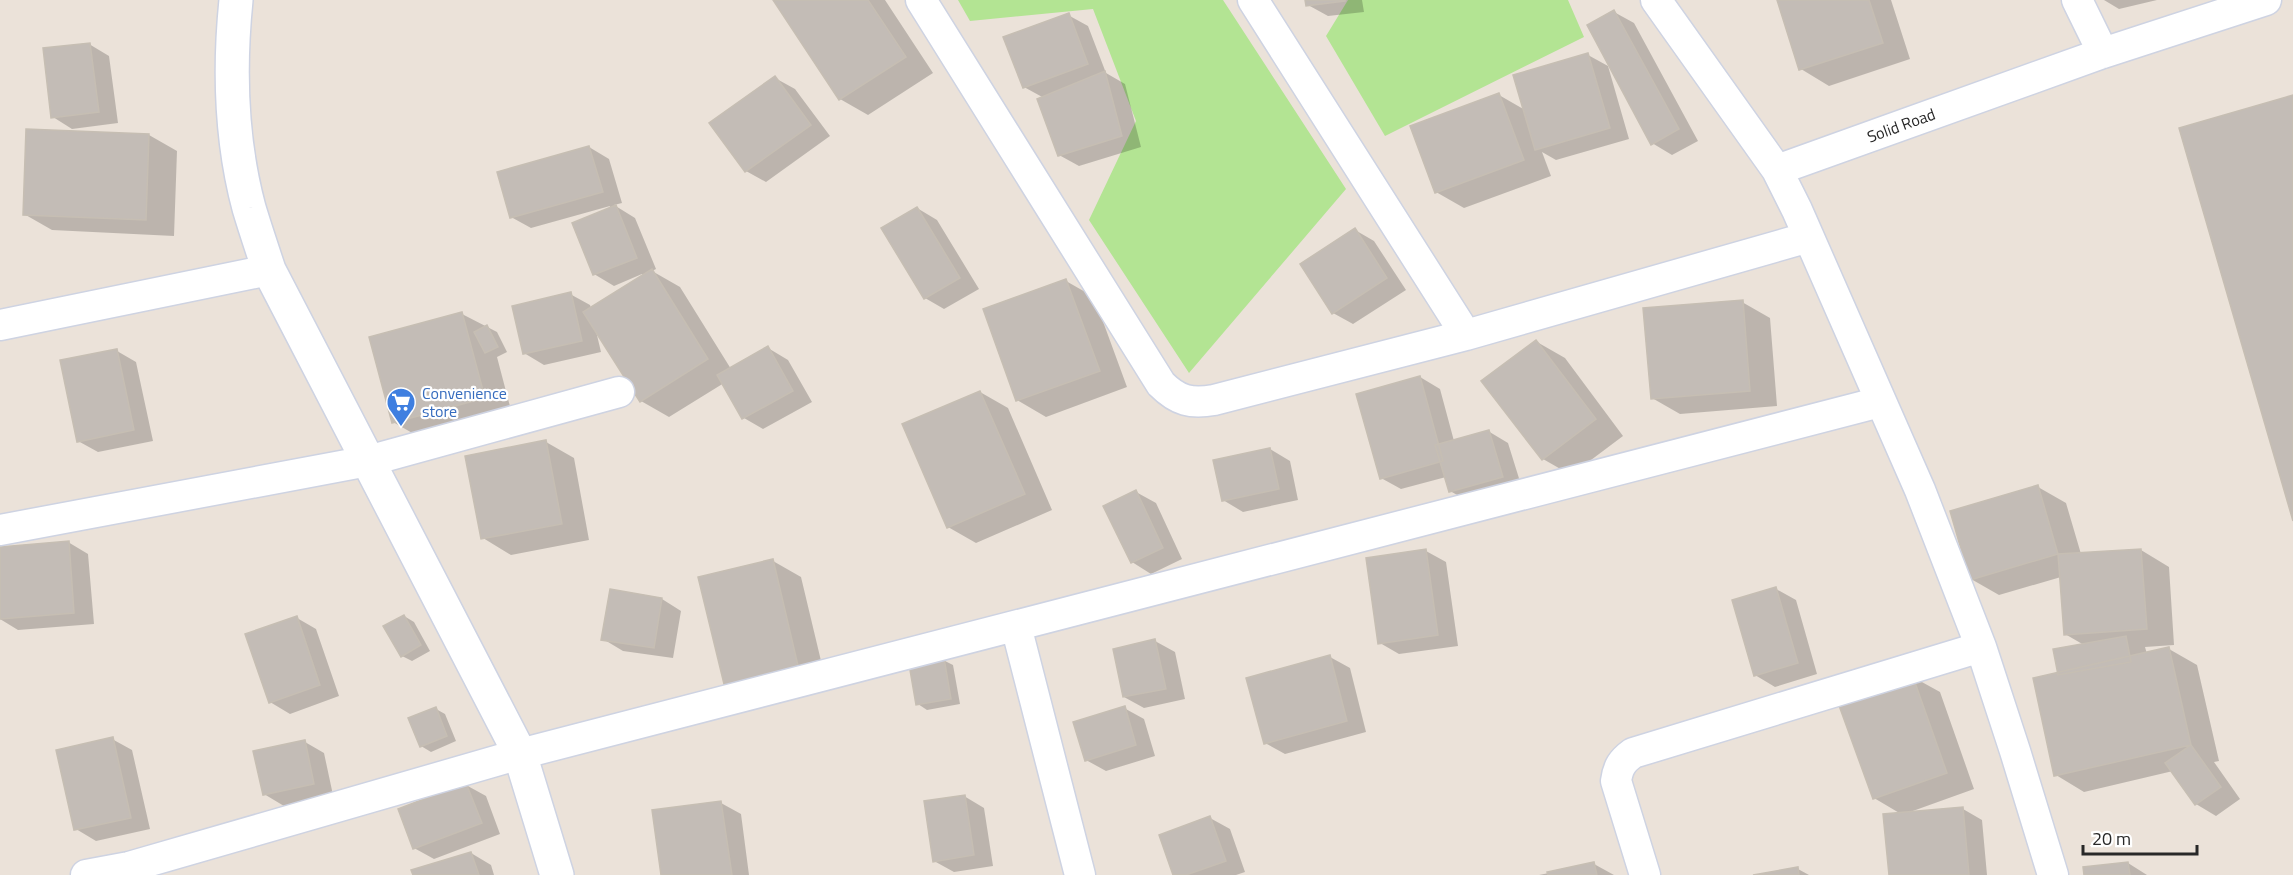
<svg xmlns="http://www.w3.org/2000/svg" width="2293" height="875" viewBox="0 0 2293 875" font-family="'Titillium Web',sans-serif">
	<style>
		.green { fill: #b3e493 }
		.shadow { fill: #0003 }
		.building { fill: #c3bcb6; stroke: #c6beb3; stroke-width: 1.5 }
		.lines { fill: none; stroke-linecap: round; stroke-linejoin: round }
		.minor-casing { stroke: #ced3e2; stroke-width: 33 }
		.tertiary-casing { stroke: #ced3e2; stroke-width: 36 }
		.minor { stroke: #fff; stroke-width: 30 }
		.tertiary { stroke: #fff; stroke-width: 33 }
		.labels { text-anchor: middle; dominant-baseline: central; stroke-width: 4.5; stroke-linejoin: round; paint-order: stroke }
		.street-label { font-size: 16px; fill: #282828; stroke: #fff }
		.shop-label { font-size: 16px; fill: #366cbe; stroke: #fff; text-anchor: start }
	</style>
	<rect width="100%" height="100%" fill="#ebe2d9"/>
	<path class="green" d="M958 0H1223L1346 189 1189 373 1089 220 1136 121 1093 9 970 21Z
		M1348 0H1568L1584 37 1385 136 1326 36Z"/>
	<path class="shadow" d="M775 0H885L933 73 868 115 840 99Z
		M1307 0H1362L1364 12 1328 16 1308 5Z
		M1779 0H1891L1910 59 1829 86 1801 69Z
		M2104 0H2157L2119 9Z
		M1614 12 1634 23 1698 141 1672 155 1652 143Z
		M1068 15 1088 26 1106 73 1125 84 1141 147 1079 166 1059 155 1044 98 1024 87Z
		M89 44 109 56 118 123 72 129 53 117Z
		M1588 55 1608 66 1629 139 1556 160 1542 152 1551 176 1464 208 1436 192 1499 95 1525 110Z
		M775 78 795 89 830 136 766 182 746 171Z
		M28 130 149 135 177 151 174 236 52 230 24 214Z
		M589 147 609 159 622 203 614 205 635 218 656 269 652 271 680 287 731 369 768 348 788 360 812 402 763 429 744 418 724 383 669 417 641 401 596 331 601 352 544 365 524 353 570 294 590 305 591 308 643 276 642 274 614 286 594 274 610 206 531 228 511 217Z
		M917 208 937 220 979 289 944 309 925 298Z
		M1355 230 1374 241 1406 290 1353 324 1333 313Z
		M1066 281 1094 297 1127 387 1046 417 1017 400Z
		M1742 302 1770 318 1777 406 1680 414 1652 398Z
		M462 314 497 332 507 352 497 357 512 414 421 438 393 422Z
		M1537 342 1565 358 1623 436 1571 475 1543 459Z
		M117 351 136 362 153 441 98 452 78 441Z
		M1420 377 1440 389 1454 441 1488 431 1508 443 1522 488 1470 502 1450 491 1446 477 1401 489 1381 478Z
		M980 392 1008 408 1052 510 976 543 948 527Z
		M546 442 574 458 589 540 511 555 483 538Z
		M1270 449 1290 461 1298 500 1243 512 1223 500Z
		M2038 487 2066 503 2081 554 2141 550 2169 567 2174 645 2145 647 2147 654 2169 649 2197 665 2219 761 2214 762 2240 799 2216 816 2196 804 2173 771 2084 792 2056 775 2059 674 2084 645 2065 634 2061 577 1999 595 1971 579Z
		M1136 492 1156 503 1182 559 1151 574 1132 562Z
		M68 542 88 554 94 624 18 630 0 619V548Z
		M1426 551 1446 562 1458 646 1399 654 1380 643Z
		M773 561 801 577 827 686 726 687Z
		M1776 589 1796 600 1817 674 1775 687 1755 675Z
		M662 599 681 611 673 658 623 651 603 639Z
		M404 616 414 622 430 651 412 661 402 656Z
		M297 618 316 629 339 696 290 714 270 702Z
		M1155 641 1175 652 1185 699 1144 708 1124 697Z
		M1330 657 1350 668 1366 732 1285 754 1265 743Z
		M943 660 953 665 960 704 927 710 918 704Z
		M1911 676 1940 692 1974 789 1910 812 1963 809 1982 820 1987 875H1890L1901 814 1874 798Z
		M1124 708 1144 719 1155 756 1106 771 1086 760Z
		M436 709 445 714 456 741 431 752 421 746Z
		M112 739 132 750 150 829 96 841 76 829Z
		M305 742 324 753 333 795 284 806 264 794Z
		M466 785 486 796 500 834 434 859 414 848Z
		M964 796 984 808 993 866 954 872 934 861Z
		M721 803 741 814 749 875H662Z
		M1210 818 1230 829 1245 872 1236 875H1175Z
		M471 853 491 865 494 875H414Z
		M2128 863 2147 875H2086Z
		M1594 864 1614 875H1539Z
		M1798 869 1809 875H1762Z"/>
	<path class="building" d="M773 0H868L906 57 839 100Z
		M1305 0H1345V1L1306 6Z
		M1777 0H1869L1883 43 1799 70Z
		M1614 10 1679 129 1651 145 1587 25Z
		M1069 13 1088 64 1023 88 1003 37Z
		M90 43 99 112 51 118 43 48Z
		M1588 53 1610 128 1535 150 1513 75Z
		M1105 71 1122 136 1058 156 1037 99Z
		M775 76 811 125 745 172 709 123Z
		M1499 93 1524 160 1435 193 1410 126Z
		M2293 95V521L2179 128Z
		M26 129 149 134 146 220 23 215Z
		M589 146 603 192 510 218 497 172Z
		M616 205 637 258 593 275 572 223Z
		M917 207 960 278 924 299 881 228Z
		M1355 228 1387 278 1332 314 1300 264Z
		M652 269 708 359 640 402 583 312Z
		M1066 279 1100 371 1016 401 983 309Z
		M571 292 582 341 523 354 512 306Z
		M1743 300 1750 391 1651 399 1643 308Z
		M462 312 485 398 392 423 369 337Z
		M487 325 498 347 485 353 474 332Z
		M1536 340 1596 419 1542 460 1481 381Z
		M768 346 793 391 742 419 717 375Z
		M117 349 134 430 77 442 60 360Z
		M1420 376 1443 461 1380 479 1356 394Z
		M980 391 1025 494 947 528 902 424Z
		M1489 430 1503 477 1449 492 1435 445Z
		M546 440 562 524 481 539 465 456Z
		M1270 448 1279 489 1222 501 1213 460Z
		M2038 485 2058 554 1970 580 1950 511Z
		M1136 490 1163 548 1131 563 1103 506Z
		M69 541 74 613 0 619V547Z
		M1426 549 1438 635 1378 644 1366 558Z
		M2141 549 2147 629 2064 635 2058 554Z
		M773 559 799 670 725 688 698 577Z
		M1776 587 1798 663 1754 676 1732 600Z
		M610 589 662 598 654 648 601 640Z
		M404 615 421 645 401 657 383 626Z
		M297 616 320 685 269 703 245 634Z
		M2126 636 2131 662 2058 675 2053 649Z
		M1155 639 1166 689 1123 697 1113 649Z
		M2169 647 2191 745 2054 776 2033 678Z
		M1330 655 1347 721 1264 744 1246 678Z
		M944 658 951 699 916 705 909 664Z
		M1912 674 1947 773 1873 799 1837 700Z
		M1125 706 1136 745 1085 761 1073 722Z
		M436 707 447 736 420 747 408 718Z
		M113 737 131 818 74 830 56 750Z
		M305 740 314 784 263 795 253 751Z
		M2191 745 2221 787 2195 805 2165 763Z
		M466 783 482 823 413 849 398 809Z
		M965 795 974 855 933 862 924 801Z
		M721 801 732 875H661L652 810Z
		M1963 807 1969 875H1889L1883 814Z
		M1210 816 1226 861 1186 875H1173L1159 835Z
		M471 852 479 875H413L411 870Z
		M1594 862 1597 875H1548L1547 872Z
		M2128 862 2130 875H2084L2083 867Z
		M1798 867 1799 875H1753Z"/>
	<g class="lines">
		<g class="minor-casing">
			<path id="minor" d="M921 0 1161 384C1178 401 1191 404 1214 400L1466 335 1809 237
				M1253 0 1466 335
				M1656 0 1777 170
				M2077 0 2103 53
				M0 325 269 270
				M0 530 368 461 619 392
				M1016 626 1080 875
				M86 875 129 867 520 754 1880 402
				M1645 875 1616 781C1618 767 1622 761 1633 753L1981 647
				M2053 875 2015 751 1981 647 1920 490 1797 210 1777 170 2103 53 2266 0"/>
		</g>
		<g class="tertiary-casing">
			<path id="tertiary" d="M236 0C229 69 231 141 249 208 255 228 262 249 269 270L520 754 557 875"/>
		</g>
		<use href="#minor" class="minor"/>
		<use href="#tertiary" class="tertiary"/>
	</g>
	<defs>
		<g id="supermarket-pin" transform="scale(1.5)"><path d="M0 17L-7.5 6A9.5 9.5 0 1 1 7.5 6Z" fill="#3f7fe0" stroke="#fff"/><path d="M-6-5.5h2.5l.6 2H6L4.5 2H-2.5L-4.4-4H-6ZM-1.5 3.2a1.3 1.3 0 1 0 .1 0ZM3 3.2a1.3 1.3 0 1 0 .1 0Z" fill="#fff"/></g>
	</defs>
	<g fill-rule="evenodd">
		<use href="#supermarket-pin" x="401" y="402"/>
	</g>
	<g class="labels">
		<g class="street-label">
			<text transform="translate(1901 125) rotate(-20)">Solid Road</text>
		</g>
		<g class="shop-label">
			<text x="422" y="393">Convenience<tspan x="422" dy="18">store</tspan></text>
		</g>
	</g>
	<path d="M2083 845v9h114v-9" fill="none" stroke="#282828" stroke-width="3"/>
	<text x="2092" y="845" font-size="18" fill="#282828" stroke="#ffffff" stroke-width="4.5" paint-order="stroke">20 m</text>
</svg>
